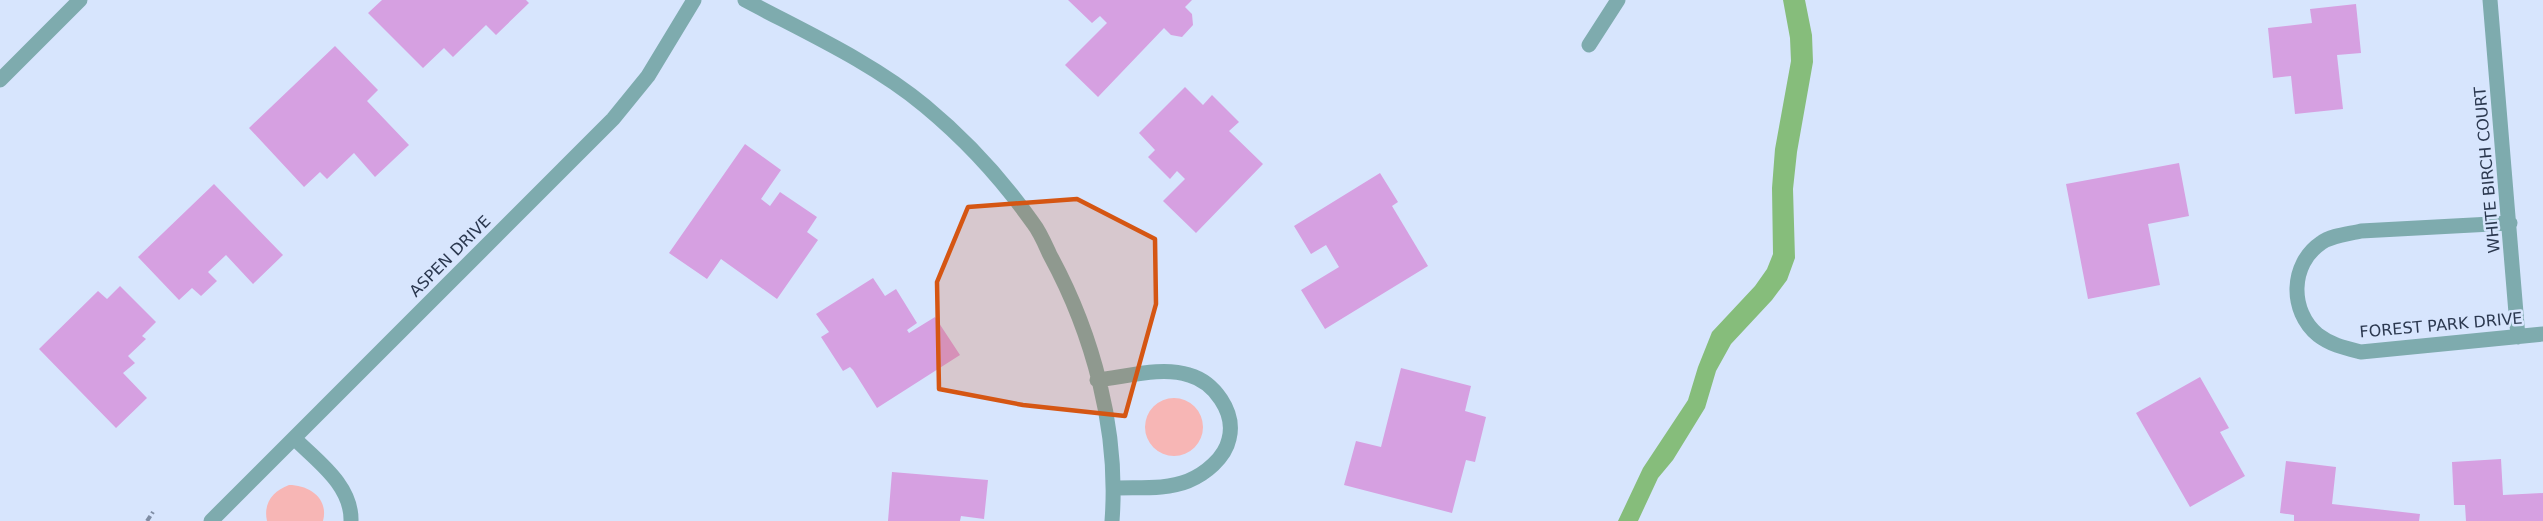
<svg xmlns="http://www.w3.org/2000/svg" width="2543" height="521" viewBox="0 0 2543 521" font-family="'DejaVu Sans',sans-serif">
	<style>
		.green { fill: #f7b6b5 }
		.water { fill: #86bd7b }
		.building { fill: #d6a0e1 }
		.lines { fill: none; stroke-linecap: round; stroke-linejoin: round }
		.path { stroke: #7f8da4; stroke-width: 4; stroke-dasharray: 6 3; stroke-linecap: butt }
		.minor { stroke: #7eabae; stroke-width: 15 }
		.marked { fill: #d55613; fill-opacity: 0.2; stroke: #d55613; stroke-width: 4.5; stroke-linejoin: round }
		.labels { text-anchor: middle; dominant-baseline: central; stroke-width: 5; stroke-linejoin: round; paint-order: stroke }
		.street-label { font-size: 16px; fill: #2c3950; stroke: #d7e5fd }
	</style>
	<rect width="100%" height="100%" fill="#d7e5fd"/>
	<path class="green" d="M1145 427a29 29 0 1 1 58 0a29 29 0 1 1-58 0Z
		M289 485C309 485 329 498 323 521H267C263 503 273 491 289 485Z"/>
	<path class="water" d="M1783 0H1805L1812 35 1813 62 1797 152 1793 189 1795 258 1787 280 1772 300 1731 344 1716 371 1705 408 1673 460 1658 478 1638 521H1618L1643 468 1688 400 1698 367 1712 332 1755 286 1767 269 1773 254 1772 188 1775 149 1791 61 1790 38Z"/>
	<path class="building" d="M382 0H526L529 3 496 35 486 25 453 57 444 48 423 68 368 13Z
		M1068 0H1192L1185 7 1192 14 1193 25 1182 37 1171 35 1164 28 1098 97 1065 65 1107 23 1100 16 1092 23Z
		M2356 4 2361 53 2337 55 2343 109 2295 114 2291 76 2273 78 2268 28 2312 23 2310 9Z
		M335 46 378 90 367 101 409 145 375 177 354 153 327 179 320 172 304 187 249 128Z
		M1185 87 1203 105 1212 95 1239 122 1229 131 1263 164 1196 233 1163 201 1185 179 1177 171 1170 179 1148 157 1155 150 1139 133Z
		M745 144 781 170 761 199 770 206 780 192 817 217 807 232 818 240 777 299 721 259 707 279 669 253Z
		M2179 163 2189 216 2148 224 2160 285 2088 299 2066 184Z
		M1380 173 1398 202 1392 206 1428 266 1325 329 1301 290 1339 267 1326 245 1311 254 1294 226Z
		M214 184 283 255 253 284 226 255 208 272 217 281 201 296 192 288 179 300 138 257Z
		M873 278 885 296 896 289 917 323 907 330 909 333 935 317 960 355 877 408 853 370 850 367 843 371 821 337 829 332 816 314Z
		M120 286 156 322 142 336 146 339 128 356 135 363 123 373 147 398 116 428 39 349 98 291 107 299Z
		M1401 368 1471 386 1465 411 1486 417 1475 462 1466 460 1452 513 1344 485 1356 441 1381 447Z
		M2200 377 2229 428 2220 432 2245 476 2190 507 2136 413Z
		M2501 459 2503 495 2543 493V521H2466L2465 505H2454L2452 462Z
		M2286 461 2336 467 2332 504 2420 514 2419 521H2294V515L2280 513Z
		M892 472 988 480 984 519 961 516 960 521H888Z"/>
	<g class="lines">
		<path class="path" d="M147 521 153 512"/>
		<path class="minor" d="M745 0C805 32 872 62 925 106 966 140 1002 179 1033 223 1040 232 1045 244 1050 255 1093 334 1119 430 1112 521
			M2490 0 2518 337
			M1589 45 1618 0
			M0 80 80 0
			M2510 223 2361 231C2349 234 2332 235 2321 243 2290 264 2289 311 2318 335 2331 345 2345 348 2361 352L2543 334
			M1097 380C1126 377 1161 366 1189 375 1214 382 1236 412 1229 439 1225 458 1205 474 1188 481 1166 490 1138 487 1114 488
			M294 438C317 461 352 485 351 521
			M211 521 613 119 648 76 694 0"/>
	</g>
	<path class="marked" d="M1077 199 1155 239 1156 304 1125 416 1023 405 939 389 937 282 968 207Z"/>
	<g class="labels">
		<g class="street-label">
			<text transform="translate(2487 170) rotate(-95)">WHITE BIRCH COURT</text>
			<text transform="translate(450 256) rotate(-45)">ASPEN DRIVE</text>
			<text transform="translate(2441 325) rotate(-5)">FOREST PARK DRIVE</text>
		</g>
	</g>
</svg>
